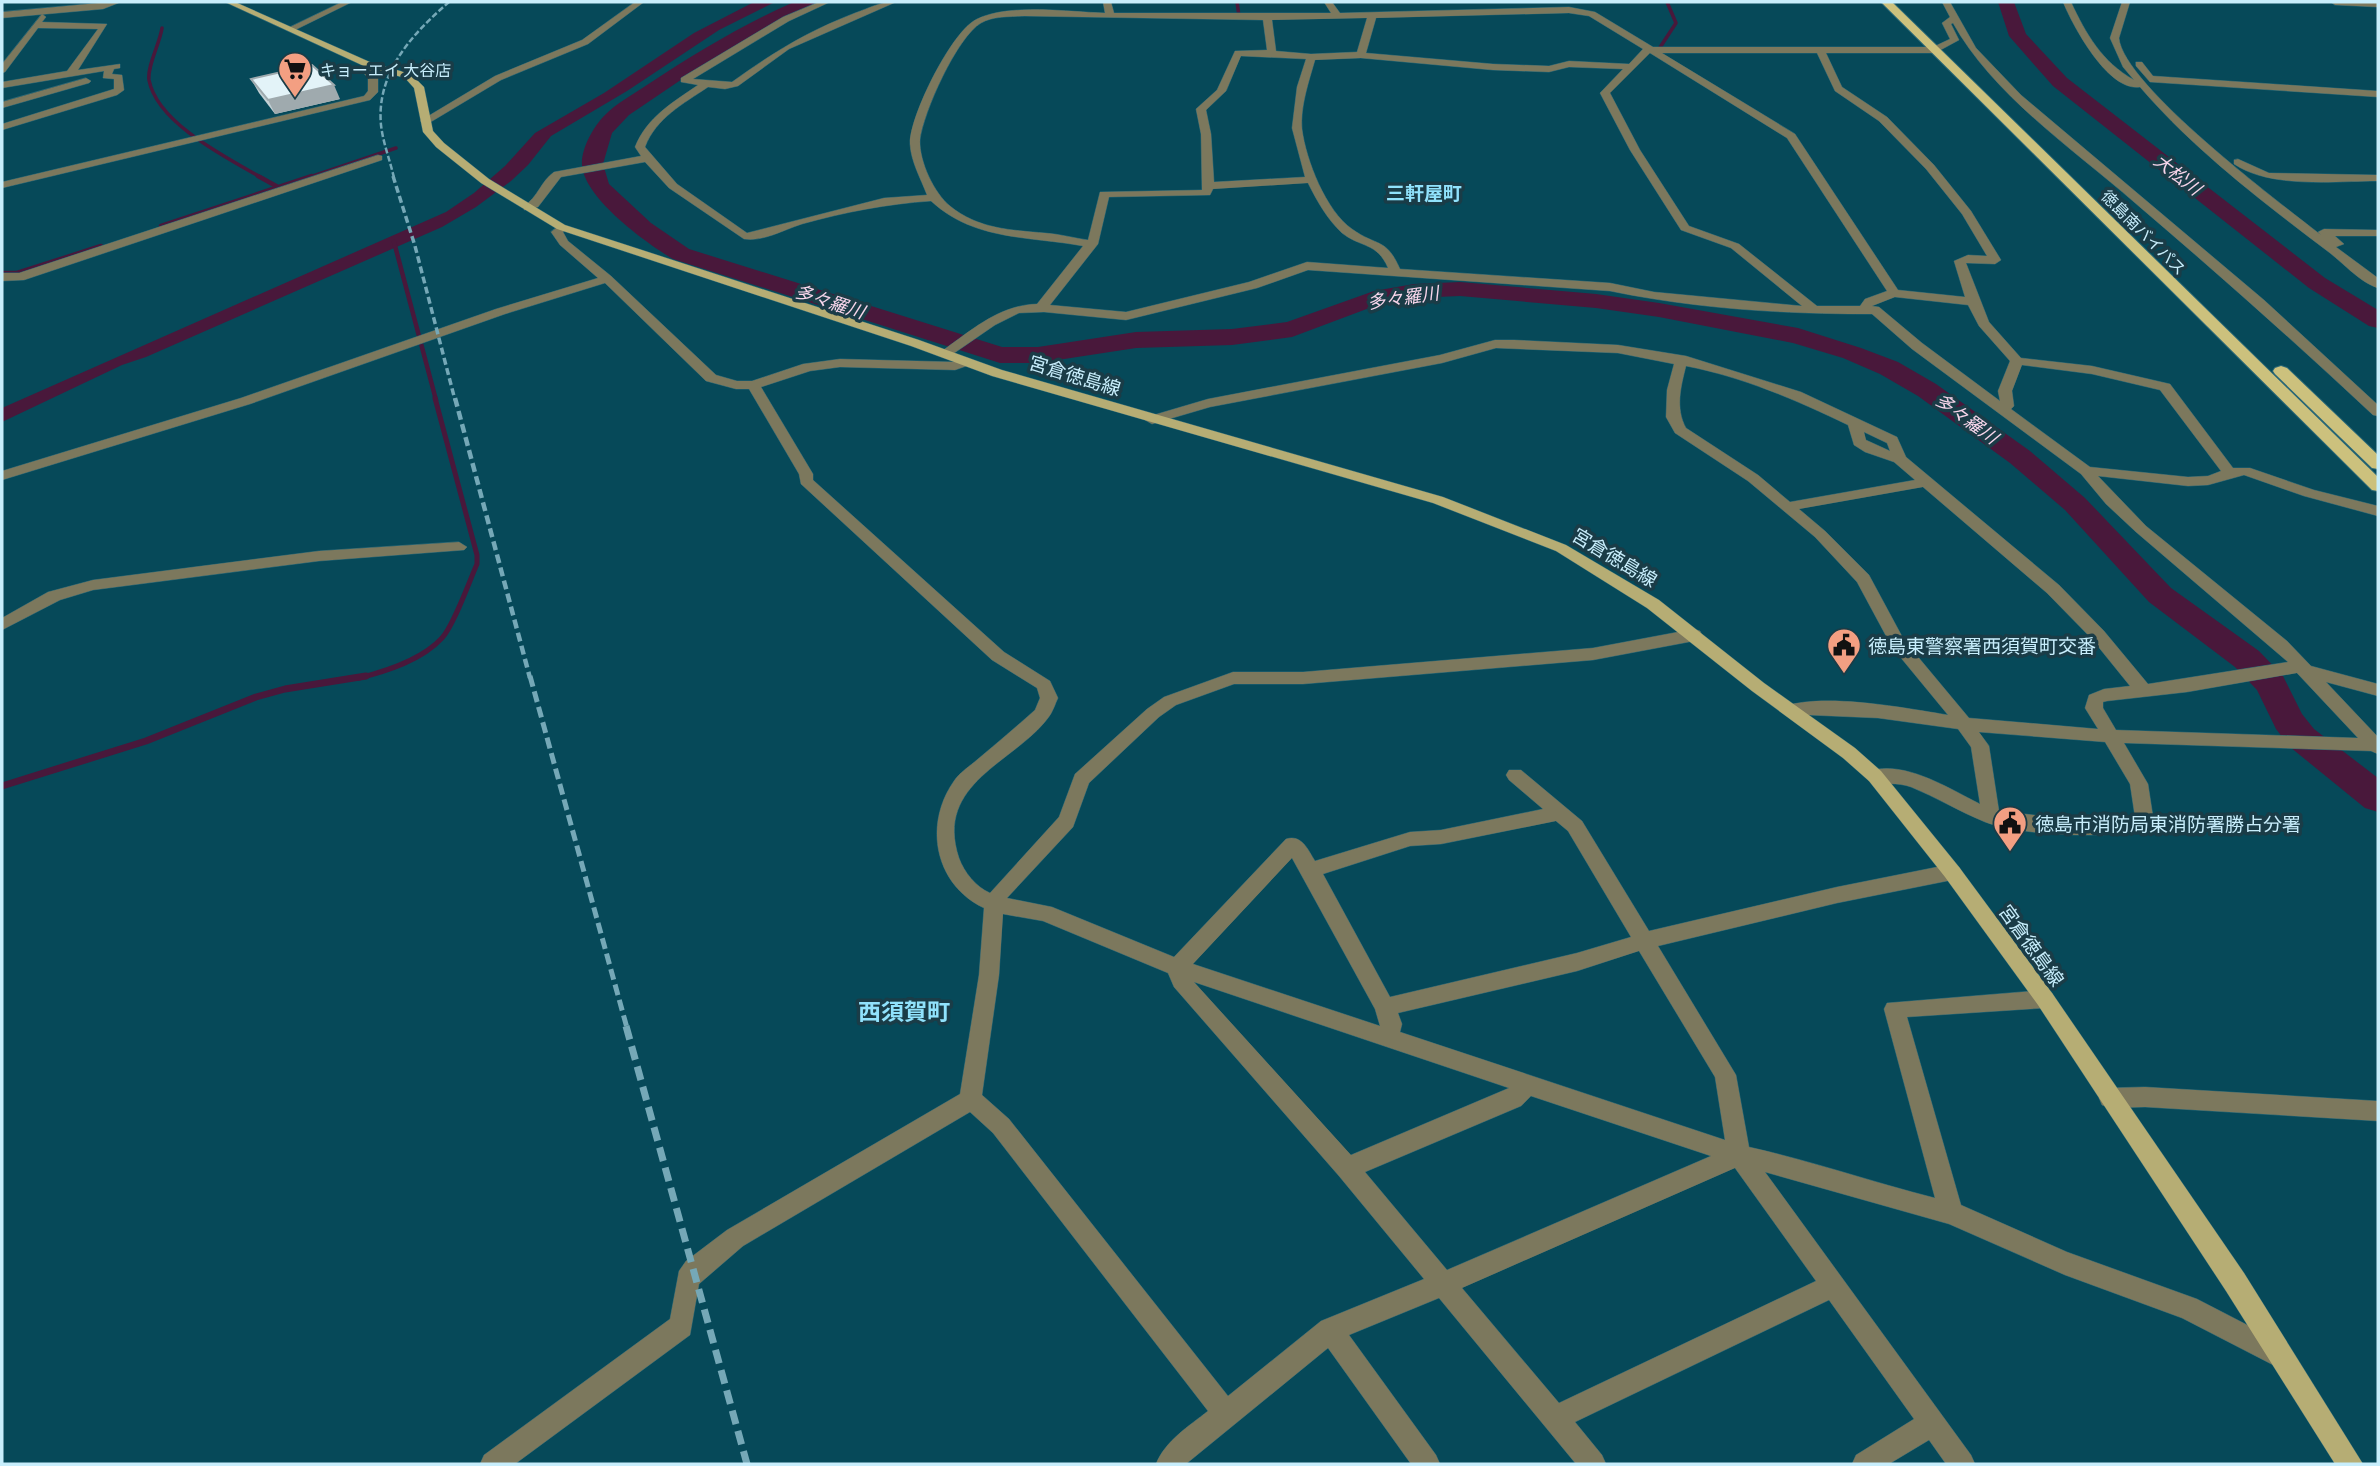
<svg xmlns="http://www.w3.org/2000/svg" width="2380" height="1466" viewBox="0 0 2380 1466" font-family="Barlow,'Noto Sans JP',sans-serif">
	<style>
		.water { fill: #49183b }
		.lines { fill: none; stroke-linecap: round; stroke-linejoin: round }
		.stream-far3 { stroke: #49183b; stroke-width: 3.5 }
		.stream-far2 { stroke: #49183b; stroke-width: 4.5 }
		.stream-far1 { stroke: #49183b; stroke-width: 5 }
		.stream { stroke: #49183b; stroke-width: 7 }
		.river { fill: #49183b; fill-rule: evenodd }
		.minor-casing { stroke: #296776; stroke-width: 1 }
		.major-casing { stroke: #296776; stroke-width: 1 }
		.highway-casing { stroke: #296776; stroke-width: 2 }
		.minor { fill: #7c785d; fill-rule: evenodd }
		.major { fill: #b6ad74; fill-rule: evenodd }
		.highway { fill: #ccc17d; fill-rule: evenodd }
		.rail-far4 { stroke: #75a8b7; stroke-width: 2.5; stroke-dasharray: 6 2.5; stroke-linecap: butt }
		.rail-far3 { stroke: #75a8b7; stroke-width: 3.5; stroke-dasharray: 7 3.5; stroke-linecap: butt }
		.rail-far2 { stroke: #75a8b7; stroke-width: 4.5; stroke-dasharray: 9 4.5; stroke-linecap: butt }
		.rail-far1 { stroke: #75a8b7; stroke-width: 5; stroke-dasharray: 11 5; stroke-linecap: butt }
		.rail { stroke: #75a8b7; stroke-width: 7; stroke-dasharray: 14 7; stroke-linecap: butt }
		.wall { fill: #c3d1d5 }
		.shaded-wall { fill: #9faaae }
		.building { fill: #e3f3f8; stroke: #9faaae; stroke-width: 2 }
		.labels { text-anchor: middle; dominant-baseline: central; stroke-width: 7; stroke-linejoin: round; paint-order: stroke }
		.far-poi-label { font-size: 16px; fill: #c8eefc; stroke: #1a3c47; text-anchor: start }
		.far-street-label { font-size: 16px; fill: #c8eefc; stroke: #1a3c47 }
		.far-water-label { font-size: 18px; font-style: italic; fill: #f8d6eb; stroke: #1a3c47 }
		.far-quarter-label { font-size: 19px; font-weight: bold; fill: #90e2fc; stroke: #1a3c47 }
		.street-label { font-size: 19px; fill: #c8eefc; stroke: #1a3c47 }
		.poi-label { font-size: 19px; fill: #c8eefc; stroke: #1a3c47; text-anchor: start }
		.quarter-label { font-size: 23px; font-weight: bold; fill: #90e2fc; stroke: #1a3c47 }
	</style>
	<rect width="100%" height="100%" fill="#064959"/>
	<path class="water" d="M754 2H775L719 30 627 91 551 136 528 165 511 181 476 207 442 227 146 357 122 365 2 422V408L446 212 474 193 505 166 535 133 604 93 694 33Z"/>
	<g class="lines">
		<path class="stream-far3" d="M1233 15 1239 16 1237 2
			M162 28C160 43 147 66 149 80 157 123 227 158 262 178
			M1657 52 1676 23 1667 2
			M307 178 396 148"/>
		<path class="stream-far2" d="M258 176 278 187
			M161 226 312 176
			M394 242 436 400
			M2 273H17L101 246"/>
		<path class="stream-far1" d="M359 678C387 671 422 660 442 638 454 625 469 582 477 564V555L435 398"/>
		<path class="stream" d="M2 786 146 741 256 697 285 689 366 676"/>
		<path class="river" d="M794 2H817L694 71 629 115 612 133 603 164 609 184 651 223 689 249 1002 347H1038L1136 332 1232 329 1287 322 1374 291 1414 284 1460 282 1596 294 1659 303 1798 328 1861 348 1898 362 1936 384 2030 451 2085 498 2171 588 2259 651 2283 676 2302 714 2314 729 2378 778V812L2365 808 2290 747 2276 729 2257 690 2235 667 2149 602 2065 510 2010 463 1918 396 1880 374 1843 358 1793 343 1659 317 1596 308 1460 296 1414 298 1380 304 1292 337 1232 345 1136 348 1038 363H1000L673 259C646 243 584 198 582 165 581 150 592 129 603 117 616 103 634 94 650 83 696 53 744 24 794 2Z
			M1998 2H2014L2026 34 2067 78 2325 278 2378 310V328L2369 326 2309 288 2053 86 2009 36Z"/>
		<g class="minor-casing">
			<path id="minor" d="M109 2H121L103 9 2 18V12Z
				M342 2H352L293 31 286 29Z
				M635 2H644L588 44 501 80 429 123 420 121 495 76 582 40Z
				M819 2H830L789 21 693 79 732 82C774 52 806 32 855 13 869 8 882 1 896 2L789 49 738 86 725 89 708 87C683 104 656 118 645 147L677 184 747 233 884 198 927 195C921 179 911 162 910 144 909 117 952 30 977 19 1010 3 1068 12 1105 13L1103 2H1111L1114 13H1331L1324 2H1332L1340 13 1569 7 1595 12 1653 47H1933L1950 39 1942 23 1950 17 1942 2H1950L1976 48 2021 95 2264 300 2378 405V416L2373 415C2295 342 2215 271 2134 202 2073 149 1992 94 1953 23L1951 24 1959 40 1935 53H1826L1842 87 1887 117 1934 165 1971 211 2001 260 1995 264 1966 263 1989 322 2021 358 2092 366 2170 384 2233 468H2250L2314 490 2378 506V516L2304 496 2244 475 2208 485 2188 486 2098 476 2146 526 2287 641 2311 666 2378 684V696L2326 682 2378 737V754L2371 751 2124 743 2148 784 2154 823 2152 828C2115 840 2021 836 1985 822 1960 812 1936 797 1911 787 1898 782 1882 785 1869 781L1866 776 1869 771C1905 760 1948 788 1980 804L1971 747 1958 729 1878 718 1785 714 1782 710 1785 706C1827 693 1905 708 1948 715L1892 647 1857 582 1815 537 1748 481 1675 433 1666 417 1667 390 1674 364 1618 353 1496 348 1442 363 1210 407 1152 424 1145 420 1147 417 1208 399 1440 355 1495 340H1514L1618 345 1686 356 1801 392 1897 437 1906 457 2059 585 2104 631 2148 684 2288 662 2136 532 2106 504 2081 474 1912 349 1872 314C1783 314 1698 309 1610 291L1308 270 1257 288 1126 320 1044 312 1019 313 995 325 947 358 942 357V351C972 330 999 305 1037 304L1083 246C1029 236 974 241 931 201 887 204 845 212 802 224 783 230 763 242 744 239L669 188 645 162 561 177 538 207 524 210V206C538 197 541 181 554 172L641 156 635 147C647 117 672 103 698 85L681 82V78L783 17ZM1569 13 1589 16 1643 49 1629 64 1569 61 1549 66 1493 64 1366 53 1376 18ZM1023 16 1263 20 1267 50 1235 51 1217 90 1196 109 1201 134 1202 190 1100 192 1088 240C1074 238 1060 234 1045 233 1011 230 978 229 950 206 934 193 919 161 920 140 923 113 957 37 981 23 993 16 1009 17 1023 16ZM1367 18 1357 52 1311 54 1276 51 1272 20ZM1650 53 1787 138 1887 291 1865 299 1860 306H1817L1739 244 1689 226 1640 150 1610 93ZM1662 53H1817L1835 91 1879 121 1926 169 1962 214 1987 256 1968 255 1954 261 1965 297 1898 290 1795 134ZM1241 56 1306 59 1297 87 1292 128 1305 177 1214 182 1211 134 1206 110 1226 91ZM1361 58 1493 70 1549 72 1569 67 1623 69 1600 93 1630 150 1681 230 1731 248 1802 306 1654 292 1610 283 1400 269C1386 237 1377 247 1352 229 1326 211 1306 160 1302 129 1300 107 1309 81 1315 60ZM1308 183C1317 201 1327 219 1342 233 1361 248 1377 242 1388 268L1307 262 1249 282 1126 312 1050 305 1098 244 1109 197 1210 195 1213 189ZM1895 297 1968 305 1979 326 2010 361 1998 391 2000 401 1922 343 1879 307 1872 306ZM2022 365 2092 374 2160 390 2221 471 2208 476 2188 477 2090 467 2011 409 2014 406 2012 391ZM1686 366C1743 377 1796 400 1848 425L1854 445 1865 452 1894 462 1915 480 1790 502 1758 475 1686 428C1675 408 1681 386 1686 366ZM1864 432 1887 443 1890 451 1866 440ZM1923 487 2047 593 2092 639 2130 686 2104 689 2089 695 2085 708 2098 729 1969 718 1904 640 1869 575 1825 531 1799 509ZM2297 673 2358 738 2116 730 2103 708V702L2107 701 2187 692ZM1979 732 2105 742 2130 784 2135 817 2068 819 1999 811 1989 746Z
				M2063 2H2071C2086 34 2102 62 2134 80L2123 67 2110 38 2122 2H2130L2119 38C2123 85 2280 203 2321 235L2318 232 2324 229 2378 230V236H2335L2344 244 2336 247 2378 278V288C2361 283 2344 264 2330 253 2264 203 2194 150 2140 87 2108 92 2073 26 2063 2Z
				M2331 2H2378V7L2335 5Z
				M42 14 46 17 42 22 107 24 78 70 120 64V68L114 69 112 74 122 75 124 90 117 95 2 130V124L114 89V79L103 78 104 71 2 88V82L67 71 98 29 38 28 5 72 2 73V64Z
				M2136 62H2142L2153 76 2378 91V97L2150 82 2136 66Z
				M366 63H372L370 69 378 77V92L370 100 2 188V182L364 96 368 91V78L360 69Z
				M86 78 91 81 89 83 2 108V102Z
				M378 155 382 156V160L24 280 2 281V273H19Z
				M2238 159 2269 173 2378 175V181C2335 181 2271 189 2234 164V160Z
				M561 224 567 227 563 232 568 241 611 276 716 375 737 381H752L803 364 840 359 955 362 969 359 975 363 955 370 840 367 810 371 761 387 813 474V480L1004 652 1050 681 1058 698C1055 704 1053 712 1048 718 1014 763 934 783 959 858 964 872 976 887 990 893L1059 817 1075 774 1147 709 1164 697 1233 672H1303L1593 648 1694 629 1700 631 1702 635 1700 639 1694 641 1593 660 1303 684H1234L1176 705 1159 717 1089 783 1073 827 1007 898 1052 907 1174 957 1286 839C1302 834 1308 850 1315 861L1410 832 1441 830 1543 809 1509 780 1506 775 1509 770H1521L1582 821 1649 931 1837 887 1952 864 1959 867 1962 872 1959 877 1952 880 1837 903 1658 946 1736 1075 1749 1147C1812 1161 1872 1182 1935 1198L1884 1009 1887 1003 2045 990 2052 993 2055 999 2052 1005 2045 1008 1907 1017 1961 1205 2067 1252 2197 1299 2288 1346 2292 1355 2288 1364 2279 1368 2182 1318 2065 1275 1949 1224 1765 1172 1971 1455 1975 1464H1946L1929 1440 1889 1464H1852L1856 1455 1914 1419 1829 1300 1575 1422 1602 1455 1606 1464H1576L1439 1298 1349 1335 1436 1455 1440 1464H1411L1328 1348 1186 1464H1156C1165 1441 1189 1426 1208 1411L993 1133 970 1112 743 1246 699 1284 690 1335 515 1464H480L484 1455 670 1319 679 1271 686 1261 727 1230 960 1094 979 975 984 908C935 885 923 825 954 781 959 773 970 766 978 759 997 743 1016 727 1035 710L1040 698 1037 688 992 660 801 484 799 474 749 389H736L706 381 605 283 505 314 250 404 2 480V471L241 398 496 309 598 278 560 245 551 232ZM1556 821 1568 831 1631 937 1577 953 1390 997 1323 874 1410 846 1441 844ZM1292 858 1375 1009 1380 1026 1193 964ZM1003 914 1043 921 1168 973 1174 987 1339 1176 1424 1279 1321 1321 1228 1396 1009 1119 982 1095 999 975ZM1639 951 1715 1077 1725 1140 1400 1032 1402 1024 1398 1013 1577 971ZM1194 982 1509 1088 1351 1155ZM1531 1096 1711 1156 1447 1270 1365 1172 1521 1106ZM1735 1168 1816 1281 1559 1403 1462 1288Z
				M459 542 467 547 464 550 319 561 93 590 60 600 2 630V618L48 592 93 580 319 551Z
				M2145 1087 2378 1101V1121L2145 1107 2110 1108 2102 1105 2099 1098 2102 1091 2110 1088Z"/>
		</g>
		<g class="major-casing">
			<path id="major" d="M225 2H235L372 63 411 74 424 87 433 131 444 143 489 179 565 225 919 340 1002 370 1443 497 1566 545 1659 600 1764 683 1855 748 1881 771 1959 867 2052 993 2244 1273 2363 1464H2335L2226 1291 2038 1005 1945 877 1869 781 1843 758 1752 691 1647 608 1556 551 1433 503 992 376 911 346 557 229 481 183 436 147 423 132 414 88 405 78 366 67Z"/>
		</g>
		<g class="highway-casing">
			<path id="highway" d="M1881 2H1892L2378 477V491L2372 490Z
				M2281 366 2287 368 2378 455V469L2372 468 2275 374 2273 371 2275 368Z"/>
		</g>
		<use href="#minor" class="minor"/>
		<use href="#major" class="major"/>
		<use href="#highway" class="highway"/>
		<path class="rail-far4" d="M394 178C390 160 383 143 381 125 376 73 412 34 449 2"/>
		<path class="rail-far3" d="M393 176 415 246 455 400"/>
		<path class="rail-far2" d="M455 398 530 678"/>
		<path class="rail-far1" d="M530 676 627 1028"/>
		<path class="rail" d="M626 1026 747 1464"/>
	</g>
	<path class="wall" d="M251 79 340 99 275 114 259 93Z"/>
	<path class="shaded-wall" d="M334 85 340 99 275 114 268 100Z"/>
	<path class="building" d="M312 65 334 85 268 100 251 79Z"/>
	<defs>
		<g id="supermarket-pin" transform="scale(1.75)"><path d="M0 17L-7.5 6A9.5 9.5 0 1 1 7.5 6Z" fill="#f39f82" stroke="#1a3c47"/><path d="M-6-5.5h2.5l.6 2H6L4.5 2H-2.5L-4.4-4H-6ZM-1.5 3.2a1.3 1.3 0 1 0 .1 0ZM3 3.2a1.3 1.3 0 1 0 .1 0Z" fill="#111"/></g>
		<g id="civic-pin" transform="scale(1.75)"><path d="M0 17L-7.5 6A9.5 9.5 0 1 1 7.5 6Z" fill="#f39f82" stroke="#1a3c47"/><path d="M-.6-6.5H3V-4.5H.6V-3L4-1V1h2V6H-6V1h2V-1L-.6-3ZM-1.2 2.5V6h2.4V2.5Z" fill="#111"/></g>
	</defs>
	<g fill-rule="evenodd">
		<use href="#supermarket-pin" x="295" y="69"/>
		<use href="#civic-pin" x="1844" y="645"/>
		<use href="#civic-pin" x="2010" y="823"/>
	</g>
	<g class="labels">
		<g class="far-poi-label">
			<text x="320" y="69">キョーエイ 大谷店</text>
		</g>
		<g class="far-street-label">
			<text transform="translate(2144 232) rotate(45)">徳島南バイパス</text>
		</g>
		<g class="far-water-label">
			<text transform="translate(2178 174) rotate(38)">大松川</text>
			<text transform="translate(1403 297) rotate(-8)">多々羅川</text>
			<text transform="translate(830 301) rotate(18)">多々羅川</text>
			<text transform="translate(1967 418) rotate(36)">多々羅川</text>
		</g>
		<g class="far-quarter-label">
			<text x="1424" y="192">三軒屋町</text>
		</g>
		<g class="street-label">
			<text transform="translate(1075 375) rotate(17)">宮倉徳島線</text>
			<text transform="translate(1615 557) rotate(31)">宮倉徳島線</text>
			<text transform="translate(2032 945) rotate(54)">宮倉徳島線</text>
		</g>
		<g class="poi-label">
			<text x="1868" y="645">徳島東警察署西須賀町交番</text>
			<text x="2035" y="823">徳島市消防局東消防署勝占分署</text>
		</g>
		<g class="quarter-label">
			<text x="904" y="1011">西須賀町</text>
		</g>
	</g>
	<rect width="2380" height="1466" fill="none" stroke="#c8eefc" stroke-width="7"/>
</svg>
